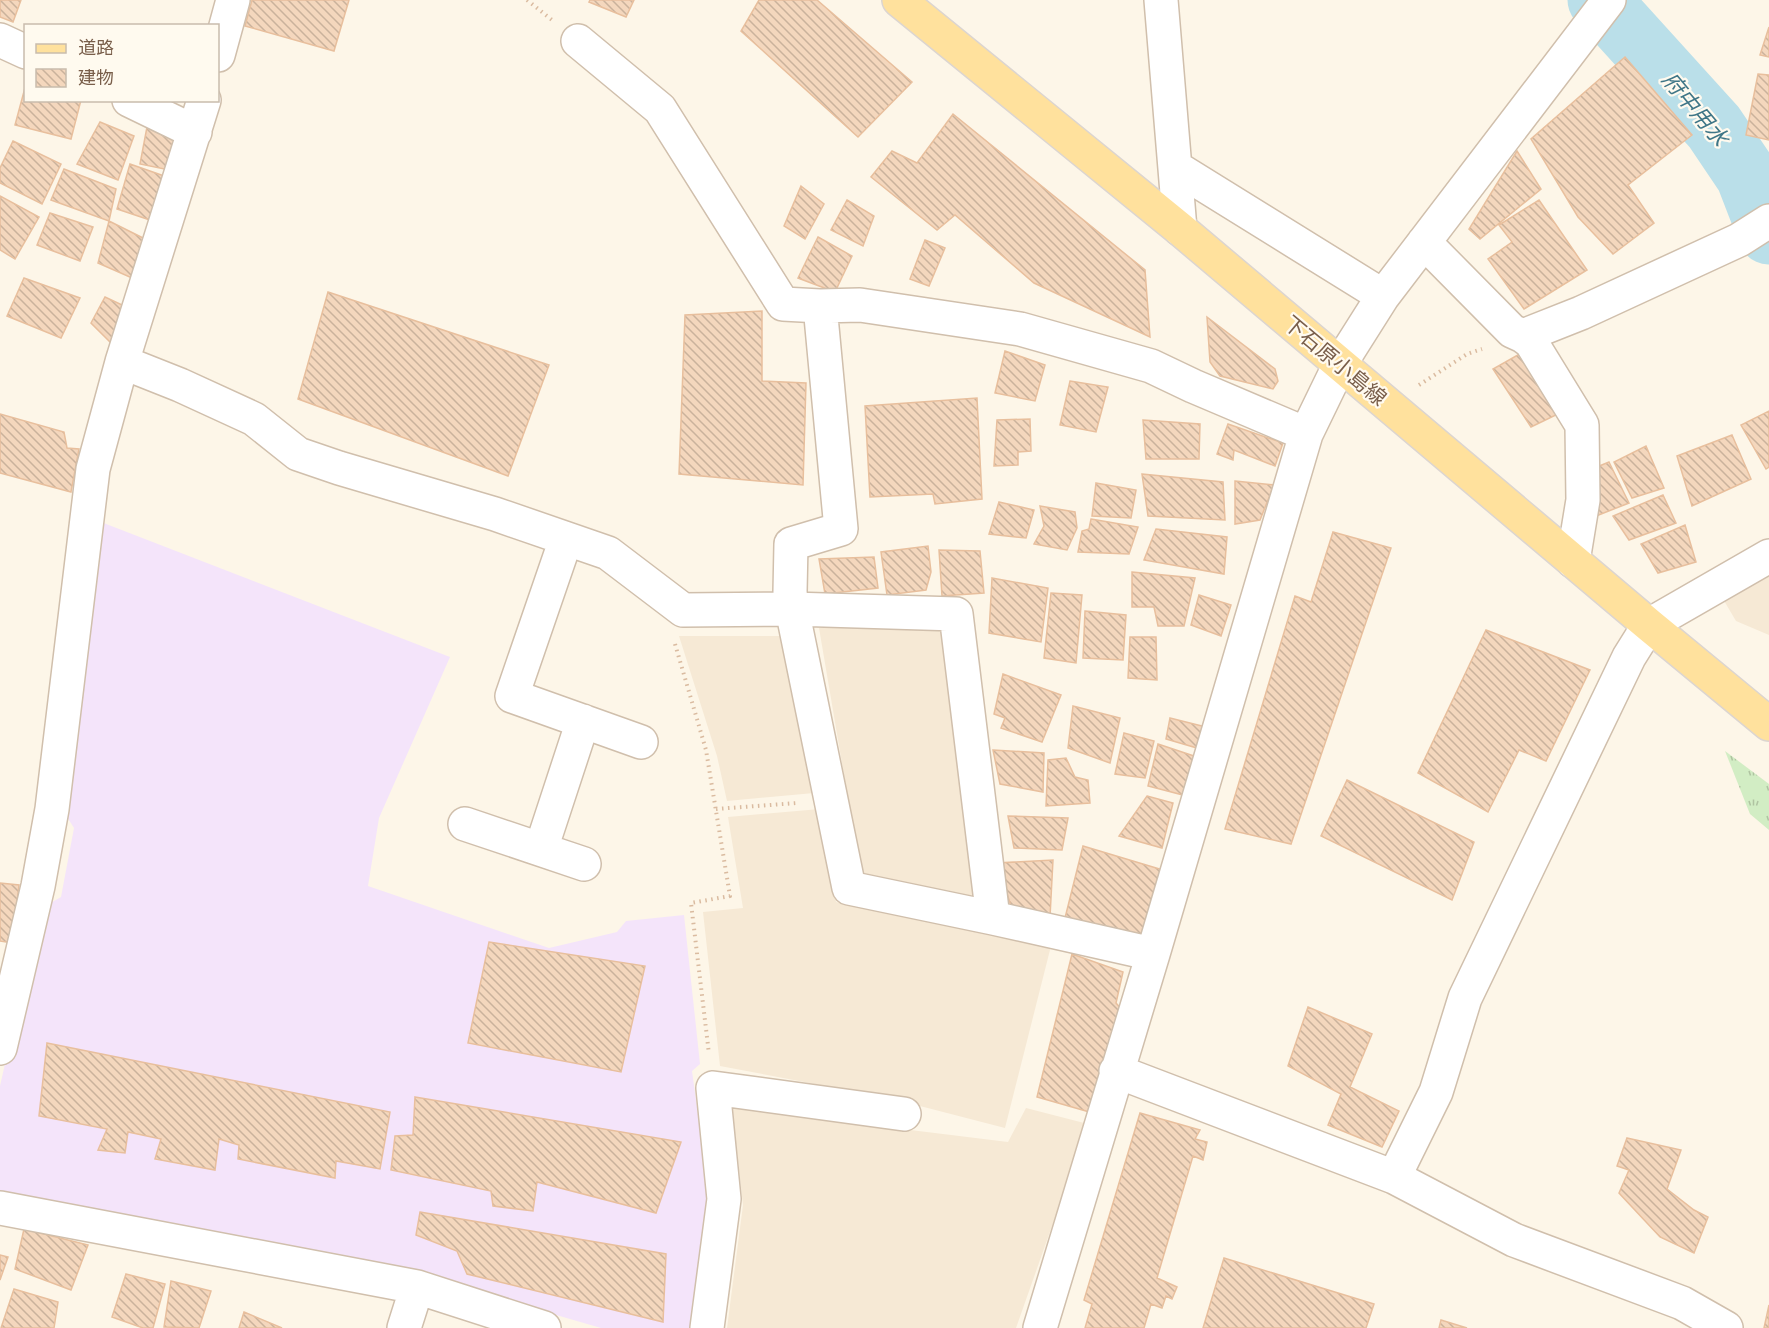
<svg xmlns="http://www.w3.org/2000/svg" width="1769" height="1328" viewBox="0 0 1769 1328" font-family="'Fira Sans','Noto Sans JP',sans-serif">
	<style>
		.residential { fill: #f6e9d5 }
		.education { fill: #f4e4fa }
		.park { fill: url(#park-tufts) }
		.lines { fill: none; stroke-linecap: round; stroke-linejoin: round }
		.river { stroke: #badfe9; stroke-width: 63 }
		.building { fill: url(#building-back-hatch); stroke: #e8bf9d; stroke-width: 1.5 }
		.minor-casing { stroke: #d0bfac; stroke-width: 36 }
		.major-casing { stroke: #dcd5d0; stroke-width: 36 }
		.path { stroke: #dabba0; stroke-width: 4; stroke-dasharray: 1.5 4.5; stroke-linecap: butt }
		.minor { stroke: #fff; stroke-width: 33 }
		.major { stroke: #ffe19d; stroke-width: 33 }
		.labels { text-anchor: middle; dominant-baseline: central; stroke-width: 4.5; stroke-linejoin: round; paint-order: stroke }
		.street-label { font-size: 21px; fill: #795e4a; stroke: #fffaef }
		.water-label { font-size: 22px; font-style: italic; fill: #3f7687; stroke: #fffaef }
	</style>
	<defs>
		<pattern id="park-tufts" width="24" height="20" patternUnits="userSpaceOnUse" patternTransform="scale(1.5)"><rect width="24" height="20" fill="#d2edc4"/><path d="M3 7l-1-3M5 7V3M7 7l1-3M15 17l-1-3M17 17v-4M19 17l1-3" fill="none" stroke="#afc3a1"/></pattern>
		<pattern id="building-back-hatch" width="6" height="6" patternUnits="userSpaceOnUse" patternTransform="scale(1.5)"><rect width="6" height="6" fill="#f4d7bd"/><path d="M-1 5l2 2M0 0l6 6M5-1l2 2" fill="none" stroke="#cab29c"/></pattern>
	</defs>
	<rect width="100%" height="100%" fill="#fdf6e8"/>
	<path class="residential" d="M1769 572V635L1736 621 1723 599Z
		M948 624 983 900 861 875 819 628Z
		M679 636H783L814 793 727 801 717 756Z
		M820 809 836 902 980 928 1051 946 1005 1128 889 1098 720 1066 703 912 743 908 728 817Z
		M732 1108 1008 1142 1026 1108 1088 1124 1016 1328H727L743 1205Z"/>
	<path class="education" d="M101 522 450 657 379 818 368 886 549 948 617 932 626 921 684 915 700 1064 692 1071 708 1188V1215L696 1328H601L398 1269 0 1194V1086L40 909 61 897 74 828 62 809Z"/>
	<path class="park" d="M1725 751 1769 784V830L1750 814Z"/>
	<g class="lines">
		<path class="river" d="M1599 0 1714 127 1747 176 1769 233"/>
	</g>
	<path class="building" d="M0 0H21L13 22 0 17Z
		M252 0H349L334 51 245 26Z
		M590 0H634L626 17 589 2Z
		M759 0H817L912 82 858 137 741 31Z
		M1769 27V57L1760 55Z
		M1625 57 1692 135 1628 185 1654 223 1613 254 1578 217 1531 139Z
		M1758 74 1769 75V140L1746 135Z
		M26 84V100H81L71 139 15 125Z
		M953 114 1145 270 1150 337 1034 283 955 215 937 230 871 177 892 151 917 163Z
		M100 122 134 136 118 180 77 164Z
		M147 127 181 136 169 170 140 164Z
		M13 141 61 164 42 204 0 183V168Z
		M1517 151 1541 189 1480 239 1469 229Z
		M130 164 167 177 150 220 117 209Z
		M64 169 116 189 109 221 51 200Z
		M801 186 824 204 805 239 784 226Z
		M0 196 39 217 15 259 0 250Z
		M847 200 874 216 863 246 831 230Z
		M1539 200 1587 270 1524 309 1488 259 1512 242 1499 225Z
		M50 213 93 227 80 261 37 245Z
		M109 221 143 238 132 278 98 263Z
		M818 237 852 256 835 292 798 278Z
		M925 240 945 248 929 286 910 279Z
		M24 278 80 298 61 338 7 316Z
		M328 292 549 365 508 476 298 399Z
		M105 297 133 310 116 348 91 323Z
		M762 311V381L806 383 803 485 679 474 685 315Z
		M1207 317 1275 369 1278 381 1273 389 1220 376 1210 362Z
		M1005 351 1045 365 1035 401 995 393Z
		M1523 352 1556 415 1531 427 1493 369Z
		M1070 381 1108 387 1096 432 1060 425Z
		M977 398 982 499 935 504 933 494 870 497 865 406Z
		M1769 411V467L1766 469 1741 425Z
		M0 414 64 432 67 448 79 449 71 492 0 473Z
		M1030 419 1031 451 1018 452V465L994 466 997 420Z
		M1143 420 1200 424 1199 459H1146Z
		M1228 424 1283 443 1275 466 1234 450 1233 460 1217 454Z
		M1732 435 1751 479 1692 506 1677 456Z
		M1646 446 1664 488 1632 498 1614 462Z
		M1609 462 1629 503 1596 516 1583 500 1599 489 1592 469Z
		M1142 474 1223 482 1225 520 1148 516Z
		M1235 481 1274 485 1260 520 1235 524Z
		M1096 483 1136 490 1131 518 1092 516Z
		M1663 495 1676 523 1629 540 1613 516Z
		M999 502 1034 510 1026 538 989 534Z
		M1040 506 1075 512 1077 528 1067 550 1034 544 1044 526Z
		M1091 519 1138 527 1129 554 1078 552 1082 531 1089 529Z
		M1685 525 1696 562 1658 573 1641 544Z
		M1156 529 1227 537 1224 574 1144 560Z
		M1333 532 1391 548 1291 844 1225 829 1295 596 1311 602Z
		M928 546 931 572 926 590 887 595 881 552Z
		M939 550 980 551 984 593 942 596Z
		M874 557 878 588 825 594 819 559Z
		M1132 572 1195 578 1184 626H1158L1154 607H1132Z
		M992 578 1048 588 1041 642 989 633Z
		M1051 593 1082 595 1076 663 1044 658Z
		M1199 595 1231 605 1221 636 1191 625Z
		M1085 611 1126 615 1123 660 1083 658Z
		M1486 630 1590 670 1546 761 1519 750 1488 812 1418 773Z
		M1130 637H1156L1157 680 1128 678Z
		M1003 674 1061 695 1042 742 1001 728 1005 718 994 714Z
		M1073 706 1120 718 1110 763 1068 748Z
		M1170 718 1206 727 1197 748 1166 739Z
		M1124 733 1154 741 1145 778 1115 774Z
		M1158 744 1197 757 1183 795 1148 786Z
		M993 750 1044 753 1043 792 1000 784Z
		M1066 758 1075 777 1088 780 1090 803 1046 806 1048 760Z
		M1347 780 1474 842 1452 900 1321 836Z
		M1147 796 1173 803 1162 848 1119 836Z
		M1008 816 1068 818 1062 850 1014 848Z
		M1083 846 1163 870 1145 943 1064 922Z
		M1053 860 1050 917 1013 912 997 863Z
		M0 883 19 885 12 943 0 941Z
		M489 942 645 966 621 1072 468 1043Z
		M1072 954 1123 972 1116 1003 1123 1011 1093 1113 1037 1097Z
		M1308 1007 1372 1034 1350 1087 1399 1111 1382 1147 1328 1125 1341 1094 1288 1066Z
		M47 1043 390 1112 380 1169 336 1161 335 1178 238 1159 239 1145 219 1139 215 1170 155 1159 161 1139 128 1132 125 1153 98 1150 107 1129 39 1116Z
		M415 1097 681 1142 656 1213 537 1182 533 1211 493 1206 491 1191 391 1170 395 1136 413 1135Z
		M1140 1113 1200 1130 1195 1139 1207 1142 1203 1160 1193 1156 1157 1278 1177 1287 1172 1299 1166 1296 1162 1308 1151 1304 1144 1328H1085L1092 1304 1084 1300Z
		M1627 1138 1681 1150 1667 1189 1694 1210 1708 1217 1694 1253 1660 1237 1619 1193 1629 1170 1617 1166Z
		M420 1212 666 1254 663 1322 467 1274 457 1251 416 1235Z
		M24 1229 88 1245 71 1290 15 1269Z
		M0 1255 8 1257 0 1280Z
		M1224 1258 1374 1304 1366 1328H1203Z
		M126 1274 165 1284 153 1328H143L112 1317Z
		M171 1281 211 1291 199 1328 164 1327Z
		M14 1289 58 1302 54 1328H1Z
		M1769 1305V1328H1764Z
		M244 1312 282 1328H239Z
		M1441 1320 1467 1328H1439Z"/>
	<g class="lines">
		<g class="minor-casing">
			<path id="minor" d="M1161 0 1180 229
				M0 40 26 52
				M578 41 660 109 783 304 820 306 860 305 1020 329 1151 366 1193 386 1306 434
				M218 55 233 0
				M129 100 195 132
				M1175 167 1383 296
				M1424 242 1512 331 1523 336 1531 342 1582 425 1583 500 1573 561
				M820 306 841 529 791 544 790 592 792 609 849 888 993 918 1153 954
				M1523 336 1581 313 1739 240 1769 221
				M122 362 180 385 254 419 298 454 339 468 495 514 608 553 683 610 792 609 956 614 993 918
				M566 539 512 696 641 742
				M465 824 584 864
				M541 849 583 721
				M0 1048 38 886 52 809 93 469 122 362 204 100
				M1116 1071 1394 1177 1514 1240 1682 1303 1726 1328
				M1394 1177 1436 1092 1465 998 1629 657 1649 625 1769 556
				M0 1208 417 1287 544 1328
				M404 1328 417 1287
				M707 1328 724 1199 713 1088 904 1114
				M1040 1328 1153 954 1306 434 1340 364 1383 296 1609 0"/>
		</g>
		<g class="major-casing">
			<path id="major" d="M899 0 1180 229 1649 625 1769 724"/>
		</g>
		<path class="path" d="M527 0 552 20
			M1419 385 1467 354 1482 349
			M675 644 706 750 730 896 691 903 709 1054
			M716 809 797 803"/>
		<use href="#minor" class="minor"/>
		<use href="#major" class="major"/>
	</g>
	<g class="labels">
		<g class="street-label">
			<text transform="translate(1335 361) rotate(40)">下石原小島線</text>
		</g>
		<g class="water-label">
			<text transform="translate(1695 109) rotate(50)">府中用水</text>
		</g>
	</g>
	<rect x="24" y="24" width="195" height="78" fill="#fffaef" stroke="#c9bcad" stroke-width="1.5"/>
	<rect x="36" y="44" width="30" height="9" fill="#ffe19d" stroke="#c9bcad" stroke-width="1.5"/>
	<text x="78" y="54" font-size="18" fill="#795e4a">道路</text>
	<rect x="36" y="69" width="30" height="18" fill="url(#building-back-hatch)" stroke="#c9bcad" stroke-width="1.5"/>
	<text x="78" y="84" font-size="18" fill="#795e4a">建物</text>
</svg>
